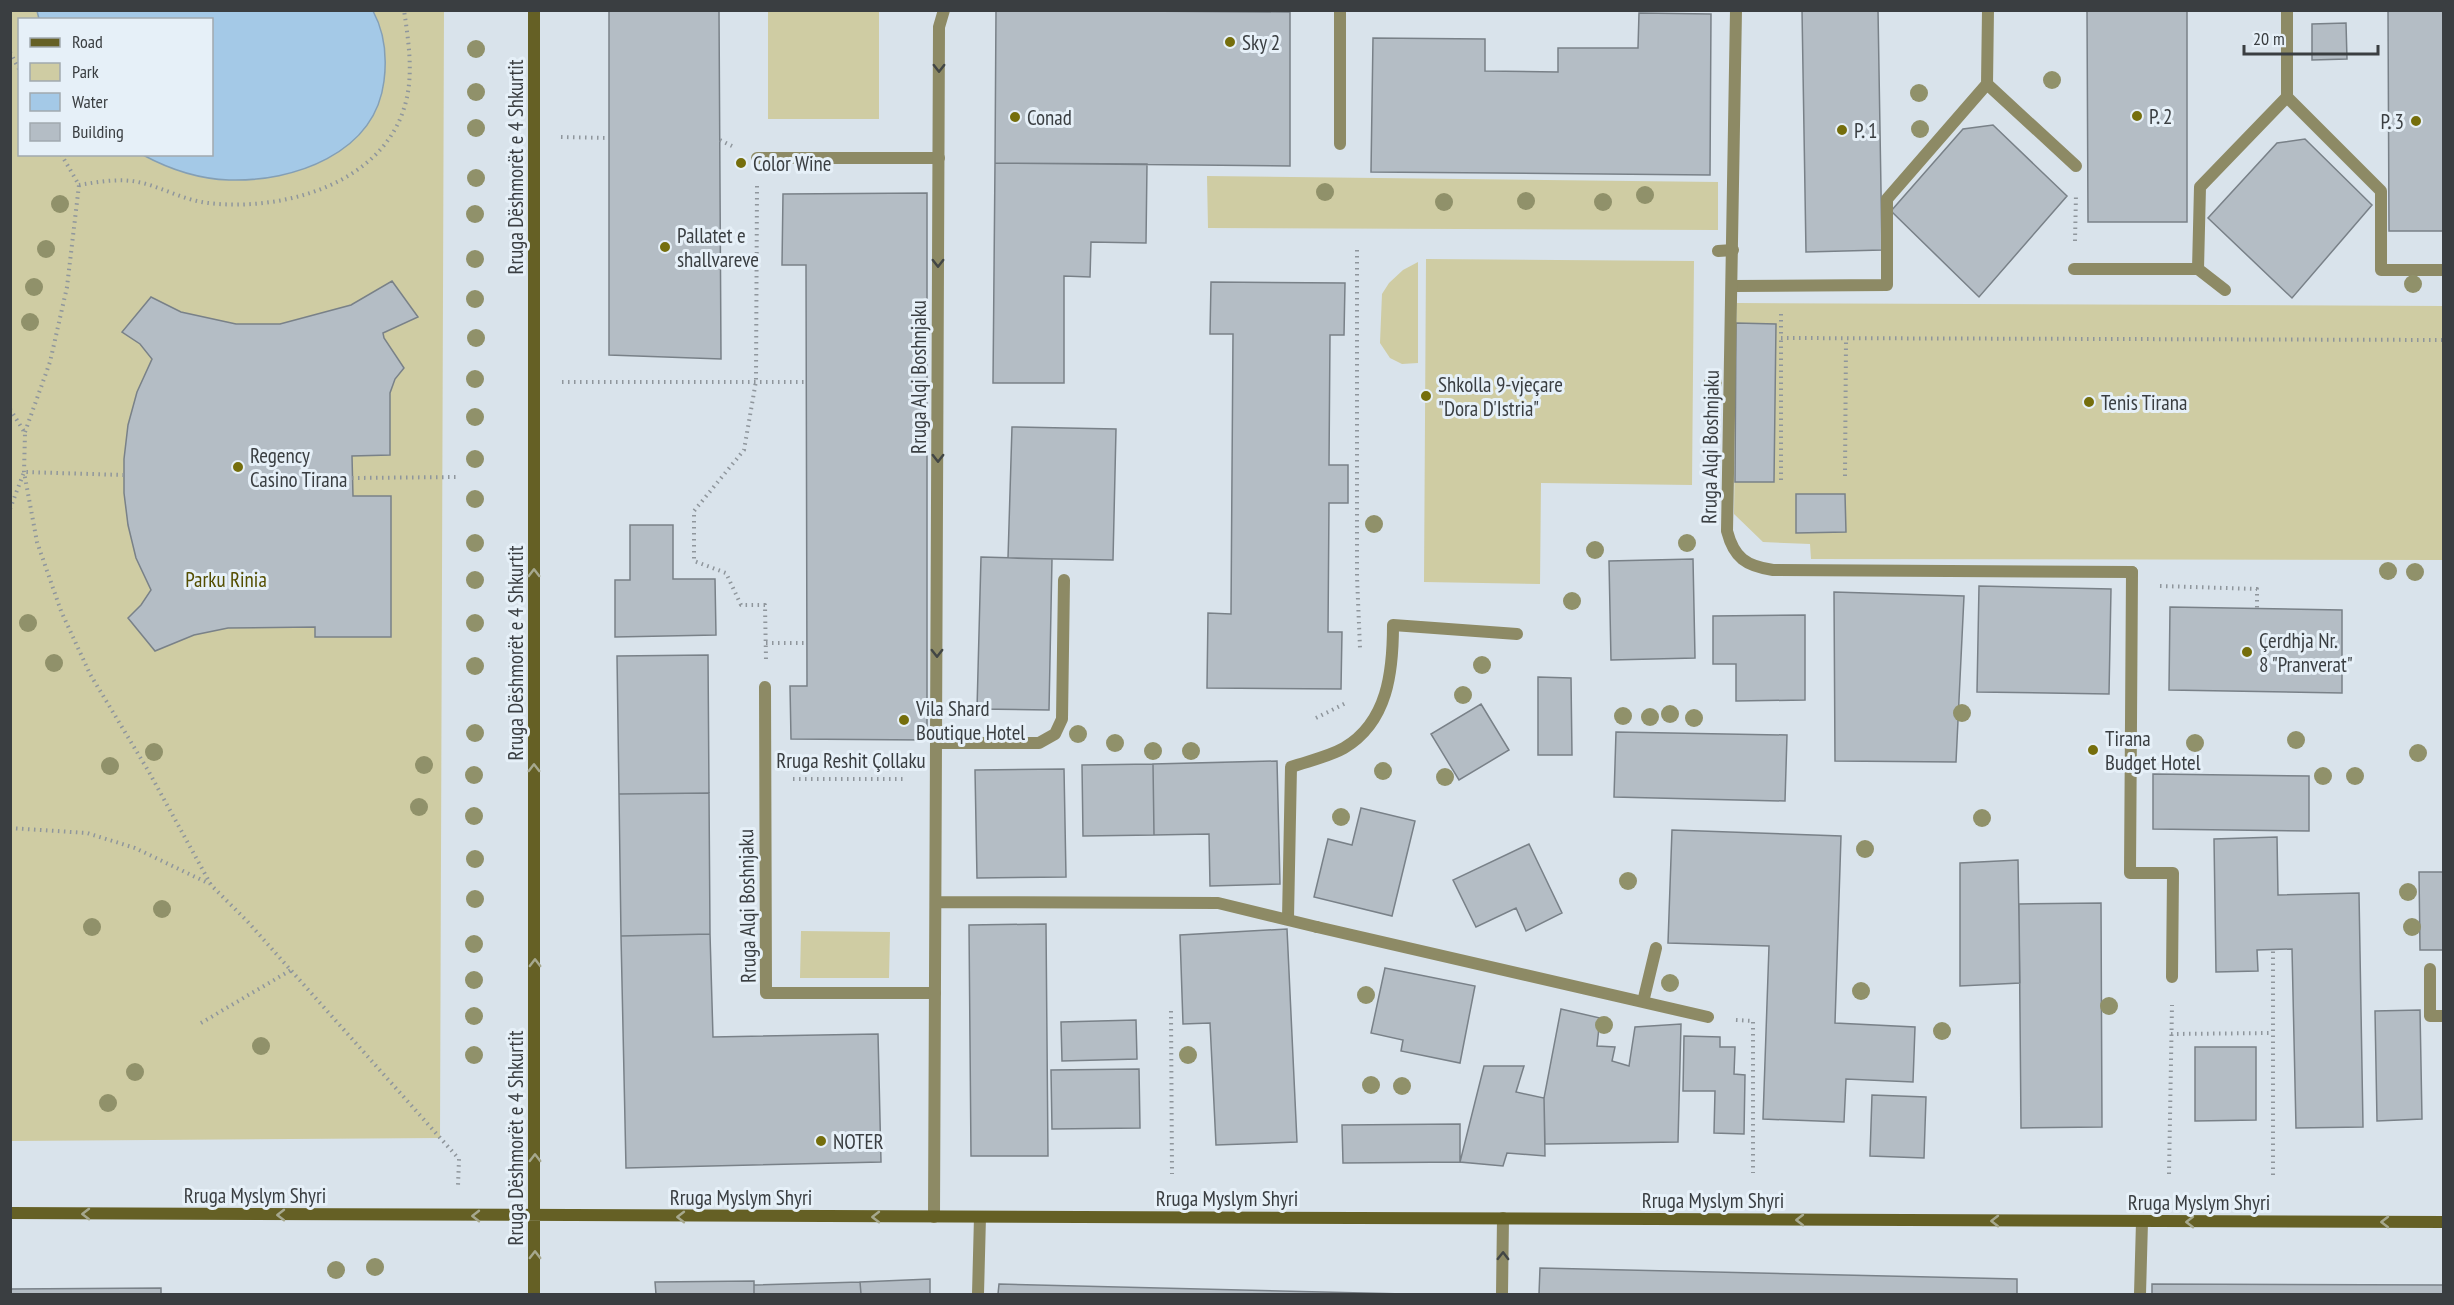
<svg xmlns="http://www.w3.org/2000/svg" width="2454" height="1305" viewBox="0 0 2454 1305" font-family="'PT Sans Narrow',sans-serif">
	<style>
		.green { fill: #cfcca3; fill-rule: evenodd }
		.water { fill: #a4c9e7; stroke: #849fb5; stroke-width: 1.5 }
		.building { fill: #b4bdc5; stroke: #798188; stroke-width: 1.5 }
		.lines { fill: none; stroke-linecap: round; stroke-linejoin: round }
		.path { stroke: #8f969c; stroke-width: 4; stroke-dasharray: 1.5 4.5; stroke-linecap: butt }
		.lane { stroke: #8d8a65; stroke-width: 12 }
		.street { stroke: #8d8a65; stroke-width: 12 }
		.secondary { stroke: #656025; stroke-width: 12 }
		.tree { fill: #90916a }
		.oneway { stroke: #424645 }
		.oneway2 { stroke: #a6a88e }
		.poi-dot { fill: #756e0c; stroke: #e6f0f8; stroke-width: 2 }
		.labels { text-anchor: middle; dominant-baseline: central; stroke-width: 6; stroke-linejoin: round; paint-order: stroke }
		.poi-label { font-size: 21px; fill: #3a3e41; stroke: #e6f0f8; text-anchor: start }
		.street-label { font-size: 21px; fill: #3a3e41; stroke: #e6f0f8 }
		.park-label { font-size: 21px; fill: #544e00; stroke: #e6f0f8 }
	</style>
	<rect width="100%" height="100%" fill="#d9e3eb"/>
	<path class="green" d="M10 11H444L440 1138 11 1141ZM20 20H212V154H20Z
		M768 11H879V119H768Z
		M1207 176 1718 182V230L1208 228Z
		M1426 259 1694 261 1692 485 1541 483 1540 584 1424 582Z
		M1418 262V363L1402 364 1390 358 1380 343 1382 294 1389 283 1403 270Z
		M1737 303 2443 306V560L1811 559 1810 544 1763 542 1734 514Z
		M801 931 890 932 889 978H800Z"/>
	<path class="water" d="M37 11H373C385 33 387 57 384 81 375 154 293 182 229 180 199 179 169 169 143 155L212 154V20L39 19Z"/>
	<path class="building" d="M609 10H719L721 359 609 355Z
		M996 10 1290 12V166L995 163Z
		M1802 10H1878L1882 250 1806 252Z
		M2087 10H2187V222H2088Z
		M2388 10H2444V231H2389Z
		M1639 13 1711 14 1710 175 1371 172 1373 38 1485 39V71L1558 72V48H1638Z
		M2346 23 2347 59 2312 60V24Z
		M1993 125 2067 196 1979 297 1891 211 1963 129Z
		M2305 139 2372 205 2292 298 2208 218 2277 143Z
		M995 163 1147 164 1146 243 1091 242 1090 277 1064 276V383H993Z
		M927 193V740L791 739 790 686H807L806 265H782L783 194Z
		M392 281 418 317 383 333 384 338 404 368 395 379 390 393V455L352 456 353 496H391V637H315V627L228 628 194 635 155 651 128 618 141 605 151 590 136 558 128 525 124 493V459L128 425 137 392 152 359 140 344 122 332 151 297 181 312 236 324H280L351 305Z
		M1211 282 1345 283 1344 335H1330L1329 465H1348V503H1329L1328 632H1342L1341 689 1207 688 1208 613 1231 614 1233 334H1210Z
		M1736 323 1776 324 1774 482H1735Z
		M1012 427 1116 429 1113 560 1008 558Z
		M1796 494H1845L1846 532 1796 533Z
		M630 525H673V579H715L716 635 615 637V580H630Z
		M981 557 1052 559 1049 710 977 709Z
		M1693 559 1695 658 1611 660 1609 561Z
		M1979 586 2111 589 2109 694 1977 692Z
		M1834 592 1964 596 1956 762 1835 761Z
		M2170 607 2342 610V693L2169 690Z
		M1805 615V700L1736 701V664H1713V616Z
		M708 655 709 793 619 794 617 656Z
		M1538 677 1571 678 1572 755H1538Z
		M1481 704 1509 750 1459 780 1431 734Z
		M1616 732 1787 735 1785 801 1614 797Z
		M1277 761 1280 884 1210 886 1209 834 1154 835 1153 764Z
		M1153 764 1154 835 1083 836 1082 765Z
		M1064 769 1066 877 977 878 975 770Z
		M2153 774 2309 776V831L2153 829Z
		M709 793 710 934 621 936 619 794Z
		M1361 808 1415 821 1392 916 1314 897 1328 839 1352 845Z
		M1672 830 1841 836 1835 1023 1915 1027 1913 1082 1846 1079 1844 1122 1763 1119 1769 946 1668 943Z
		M2277 837 2278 895 2359 893 2363 1127 2296 1128 2292 949 2257 950 2258 971 2216 972 2214 839Z
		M1529 844 1562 913 1526 931 1516 908 1476 927 1453 880Z
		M2018 860 2020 983 1960 986V863Z
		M2419 872H2444V950H2420Z
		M2101 903 2102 1127 2021 1128 2019 904Z
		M1046 924 1048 1156H971L969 925Z
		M1287 929 1297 1142 1216 1145 1210 1023 1183 1024 1180 935Z
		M710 934 713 1037 878 1034 881 1162 626 1168 621 936Z
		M1385 968 1475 986 1460 1063 1401 1051 1403 1040 1371 1033Z
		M1561 1009 1600 1018 1597 1046 1615 1047 1612 1061 1629 1066 1635 1027 1681 1024 1678 1142 1545 1144 1544 1098Z
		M2420 1010 2422 1119 2377 1121 2375 1011Z
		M1136 1020 1137 1059 1062 1061 1061 1022Z
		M1684 1036 1720 1037V1047H1735L1734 1074 1745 1075 1744 1134 1714 1133 1715 1091H1683Z
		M2195 1047H2256V1120L2195 1121Z
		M1484 1066H1524L1516 1092 1544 1098 1545 1156 1507 1153 1503 1166 1460 1162Z
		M1139 1069 1140 1128 1052 1129 1051 1070Z
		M1872 1095 1926 1097 1924 1158 1870 1156Z
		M1460 1124V1162L1343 1163 1342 1125Z
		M1540 1268 2017 1279V1294H1539Z
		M930 1279V1294H861L860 1282Z
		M754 1281V1294H656L655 1282Z
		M860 1282 861 1294H754V1285Z
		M999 1284 1405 1294H998Z
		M2152 1284 2444 1285V1294H2152Z
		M161 1288V1294H10V1289Z"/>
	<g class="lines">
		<path class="path" d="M10 52 20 71
			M561 137 609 138
			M720 140 732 146
			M79 185C98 182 118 178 138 182 162 187 183 200 208 203 284 212 389 183 407 97 413 69 408 38 404 10
			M757 186 756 381 744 450 694 511V561L726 573 741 605H765L766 660
			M2075 241 2076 194
			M1357 250V577L1360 648
			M1781 314V338L2444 340
			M562 382H807
			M10 409 25 433 24 472 37 542 61 611 90 674 149 772 211 885 247 921 459 1159 458 1186
			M25 432 50 362 67 287 79 185 61 154
			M1845 476 1846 338
			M352 478 459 477
			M1781 480V338
			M10 509 24 472 124 475
			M2160 586 2257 589V608
			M766 643H807
			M1316 718 1348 702
			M793 779H906
			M10 828 87 833 135 848 210 884
			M1171 1011 1172 1174
			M1736 1020 1753 1021V1173
			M201 1023 291 970
			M2171 1034 2273 1033
			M2169 1174 2172 1005
			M2273 1175V950"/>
		<path class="lane" d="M1988 10 1987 84 2076 166
			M2287 97 2381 191V270H2444
			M1340 144V10
			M757 158H939
			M1718 251 1733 250
			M2074 269H2198L2225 290
			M2198 269 2200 187 2287 97V10
			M1733 286 1887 285V199L1987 84
			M2132 572 2130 873H2173L2172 977
			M765 687 766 993H935
			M937 743H1039L1055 734 1062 719 1064 580
			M1288 918 1291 767C1308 761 1328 757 1344 748 1388 722 1393 671 1393 625L1517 634
			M1317 927 1708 1017
			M2430 969V1016H2444
			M1643 1002 1656 948"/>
		<path class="street" d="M1736 10 1727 531C1734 558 1746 566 1773 570L2132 572
			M936 902 1218 903 1317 927
			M934 1217 939 27 944 10
			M978 1294 980 1217
			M1502 1294 1503 1218
			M2140 1294 2142 1222"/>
		<path class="secondary" d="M534 10V1294
			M10 1213 2444 1222"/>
	</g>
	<g class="tree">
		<circle cx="476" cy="49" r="9"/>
		<circle cx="2052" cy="80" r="9"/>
		<circle cx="476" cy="92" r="9"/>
		<circle cx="1919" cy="93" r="9"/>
		<circle cx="476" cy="128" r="9"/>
		<circle cx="1920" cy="129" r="9"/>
		<circle cx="476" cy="178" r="9"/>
		<circle cx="1325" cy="192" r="9"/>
		<circle cx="1645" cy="195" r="9"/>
		<circle cx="1526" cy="201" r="9"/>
		<circle cx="1444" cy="202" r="9"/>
		<circle cx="1603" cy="202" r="9"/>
		<circle cx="60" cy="204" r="9"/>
		<circle cx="475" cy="214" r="9"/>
		<circle cx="46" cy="249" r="9"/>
		<circle cx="475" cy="259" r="9"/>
		<circle cx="2413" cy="284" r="9"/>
		<circle cx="34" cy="287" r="9"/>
		<circle cx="475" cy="299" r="9"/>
		<circle cx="30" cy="322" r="9"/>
		<circle cx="476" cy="338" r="9"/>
		<circle cx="475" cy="379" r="9"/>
		<circle cx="1713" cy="383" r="9"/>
		<circle cx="475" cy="417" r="9"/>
		<circle cx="475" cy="459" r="9"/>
		<circle cx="475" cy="499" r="9"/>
		<circle cx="1374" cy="524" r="9"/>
		<circle cx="475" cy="543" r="9"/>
		<circle cx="1687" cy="543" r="9"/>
		<circle cx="1595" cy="550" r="9"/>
		<circle cx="2388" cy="571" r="9"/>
		<circle cx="2415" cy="572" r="9"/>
		<circle cx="475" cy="580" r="9"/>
		<circle cx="1572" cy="601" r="9"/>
		<circle cx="28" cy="623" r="9"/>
		<circle cx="475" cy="623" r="9"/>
		<circle cx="54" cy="663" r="9"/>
		<circle cx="1482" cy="665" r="9"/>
		<circle cx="475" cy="666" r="9"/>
		<circle cx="1463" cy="695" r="9"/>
		<circle cx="1962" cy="713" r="9"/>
		<circle cx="1670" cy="714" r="9"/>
		<circle cx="1623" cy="716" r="9"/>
		<circle cx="1650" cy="717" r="9"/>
		<circle cx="1694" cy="718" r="9"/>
		<circle cx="475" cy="733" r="9"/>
		<circle cx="1078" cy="734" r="9"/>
		<circle cx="2296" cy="740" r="9"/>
		<circle cx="1115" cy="743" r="9"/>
		<circle cx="2195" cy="743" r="9"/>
		<circle cx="1153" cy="751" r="9"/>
		<circle cx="1191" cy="751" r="9"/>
		<circle cx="154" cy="752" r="9"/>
		<circle cx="2418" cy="753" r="9"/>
		<circle cx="424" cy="765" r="9"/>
		<circle cx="110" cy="766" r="9"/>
		<circle cx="1383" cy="771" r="9"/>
		<circle cx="474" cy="775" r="9"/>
		<circle cx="2323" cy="776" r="9"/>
		<circle cx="2355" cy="776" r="9"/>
		<circle cx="1445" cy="777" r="9"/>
		<circle cx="419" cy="807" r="9"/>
		<circle cx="474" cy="816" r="9"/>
		<circle cx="1341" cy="817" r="9"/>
		<circle cx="1982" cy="818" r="9"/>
		<circle cx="1865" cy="849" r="9"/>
		<circle cx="475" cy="859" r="9"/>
		<circle cx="1628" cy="881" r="9"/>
		<circle cx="2408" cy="892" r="9"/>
		<circle cx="475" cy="899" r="9"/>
		<circle cx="162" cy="909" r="9"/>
		<circle cx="92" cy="927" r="9"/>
		<circle cx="2412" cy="927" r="9"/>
		<circle cx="474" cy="944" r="9"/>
		<circle cx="474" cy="980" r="9"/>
		<circle cx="1670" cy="983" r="9"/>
		<circle cx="1861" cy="991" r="9"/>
		<circle cx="1366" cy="995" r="9"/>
		<circle cx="2109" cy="1006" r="9"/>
		<circle cx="474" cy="1016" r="9"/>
		<circle cx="1604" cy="1025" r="9"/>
		<circle cx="1942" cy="1031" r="9"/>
		<circle cx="261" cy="1046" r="9"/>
		<circle cx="474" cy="1055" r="9"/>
		<circle cx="1188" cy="1055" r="9"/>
		<circle cx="135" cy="1072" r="9"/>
		<circle cx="1371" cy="1085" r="9"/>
		<circle cx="1402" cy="1086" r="9"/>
		<circle cx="108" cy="1103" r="9"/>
		<circle cx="375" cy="1267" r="9"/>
		<circle cx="336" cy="1270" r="9"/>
	</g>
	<defs><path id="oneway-chevron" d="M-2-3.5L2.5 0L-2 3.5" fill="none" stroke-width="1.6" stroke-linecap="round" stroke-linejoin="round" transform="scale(1.5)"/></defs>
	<g class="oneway">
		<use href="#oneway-chevron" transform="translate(939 68) rotate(90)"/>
		<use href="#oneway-chevron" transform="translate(938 263) rotate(90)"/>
		<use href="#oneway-chevron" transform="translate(938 458) rotate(90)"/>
		<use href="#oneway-chevron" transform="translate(937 653) rotate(90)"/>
		<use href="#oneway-chevron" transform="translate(1503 1256) rotate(-89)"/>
	</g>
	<g class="oneway2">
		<use href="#oneway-chevron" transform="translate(534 573) rotate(-90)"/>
		<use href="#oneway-chevron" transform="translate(534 768) rotate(-90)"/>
		<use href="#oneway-chevron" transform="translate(535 963) rotate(-90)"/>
		<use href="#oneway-chevron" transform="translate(535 1158) rotate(-90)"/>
		<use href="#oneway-chevron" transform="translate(86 1214) rotate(-180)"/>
		<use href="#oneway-chevron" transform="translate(281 1215) rotate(-180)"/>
		<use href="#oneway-chevron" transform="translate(476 1216) rotate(-180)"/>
		<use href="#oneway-chevron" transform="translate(681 1217) rotate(180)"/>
		<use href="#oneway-chevron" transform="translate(876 1217) rotate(180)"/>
		<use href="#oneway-chevron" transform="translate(1800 1220) rotate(-180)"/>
		<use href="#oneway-chevron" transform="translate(1995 1221) rotate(-180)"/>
		<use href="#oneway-chevron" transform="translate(2190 1222) rotate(-180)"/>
		<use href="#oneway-chevron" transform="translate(2385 1222) rotate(-180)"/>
		<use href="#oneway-chevron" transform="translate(535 1255) rotate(-90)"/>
	</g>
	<g class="poi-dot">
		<circle cx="1230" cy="42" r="6"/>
		<circle cx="2137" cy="116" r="6"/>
		<circle cx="1015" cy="117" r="6"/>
		<circle cx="2416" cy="121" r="6"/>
		<circle cx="1842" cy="130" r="6"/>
		<circle cx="741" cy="163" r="6"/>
		<circle cx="665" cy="247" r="6"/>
		<circle cx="1426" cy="396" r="6"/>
		<circle cx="2089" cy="402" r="6"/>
		<circle cx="238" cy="467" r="6"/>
		<circle cx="2247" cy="652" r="6"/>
		<circle cx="904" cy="720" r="6"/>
		<circle cx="2093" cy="750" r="6"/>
		<circle cx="821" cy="1141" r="6"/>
	</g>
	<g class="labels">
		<g class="poi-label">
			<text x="1242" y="42">Sky 2</text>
			<text x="2149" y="116">P. 2</text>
			<text x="1027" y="117">Conad</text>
			<text x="2404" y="121" text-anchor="end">P. 3</text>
			<text x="1854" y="130">P. 1</text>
			<text x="753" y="163">Color Wine</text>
			<text x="677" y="235">Pallatet e<tspan x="677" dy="24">shallvareve</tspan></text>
			<text x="1438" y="384">Shkolla 9-vjeçare<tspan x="1438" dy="24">"Dora D'Istria"</tspan></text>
			<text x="2101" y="402">Tenis Tirana</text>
			<text x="250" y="455">Regency<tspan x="250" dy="24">Casino Tirana</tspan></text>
			<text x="2259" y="640">Çerdhja Nr.<tspan x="2259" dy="24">8 "Pranverat"</tspan></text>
			<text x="916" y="708">Vila Shard<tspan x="916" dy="24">Boutique Hotel</tspan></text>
			<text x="2105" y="738">Tirana<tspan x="2105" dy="24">Budget Hotel</tspan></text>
			<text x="833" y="1141">NOTER</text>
		</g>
		<g class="street-label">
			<text transform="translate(515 167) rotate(-90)">Rruga Dëshmorët e 4 Shkurtit</text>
			<text transform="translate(918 377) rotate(-90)">Rruga Alqi Boshnjaku</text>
			<text transform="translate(1710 447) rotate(-89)">Rruga Alqi Boshnjaku</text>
			<text transform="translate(515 653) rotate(-90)">Rruga Dëshmorët e 4 Shkurtit</text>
			<text x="851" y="760">Rruga Reshit Çollaku</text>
			<text transform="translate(747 906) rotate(-91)">Rruga Alqi Boshnjaku</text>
			<text transform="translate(515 1138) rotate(-90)">Rruga Dëshmorët e 4 Shkurtit</text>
			<text x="255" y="1195">Rruga Myslym Shyri</text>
			<text x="741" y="1197">Rruga Myslym Shyri</text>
			<text x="1227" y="1198">Rruga Myslym Shyri</text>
			<text x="1713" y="1200">Rruga Myslym Shyri</text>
			<text x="2199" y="1202">Rruga Myslym Shyri</text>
		</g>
		<g class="park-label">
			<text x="226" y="579">Parku Rinia</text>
		</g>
	</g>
	<rect width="2454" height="1305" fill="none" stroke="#3a3e41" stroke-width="24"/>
	<rect x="18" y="18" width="195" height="138" fill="#e6f0f8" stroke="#a1a9af" stroke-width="1.5"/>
	<rect x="30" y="38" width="30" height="9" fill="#656025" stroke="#a1a9af" stroke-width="1.5"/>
	<text x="72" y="48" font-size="18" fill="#3a3e41">Road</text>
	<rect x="30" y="63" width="30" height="18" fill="#cfcca3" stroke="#a1a9af" stroke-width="1.5"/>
	<text x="72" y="78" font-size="18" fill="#3a3e41">Park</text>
	<rect x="30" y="93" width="30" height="18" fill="#a4c9e7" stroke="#a1a9af" stroke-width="1.5"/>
	<text x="72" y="108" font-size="18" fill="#3a3e41">Water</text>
	<rect x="30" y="123" width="30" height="18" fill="#b4bdc5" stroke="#a1a9af" stroke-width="1.5"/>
	<text x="72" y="138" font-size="18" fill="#3a3e41">Building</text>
	<path d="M2244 45v9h134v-9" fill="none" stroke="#3a3e41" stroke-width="3"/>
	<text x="2253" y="45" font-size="18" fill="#3a3e41" stroke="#e6f0f8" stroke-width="4.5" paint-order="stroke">20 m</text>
</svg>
